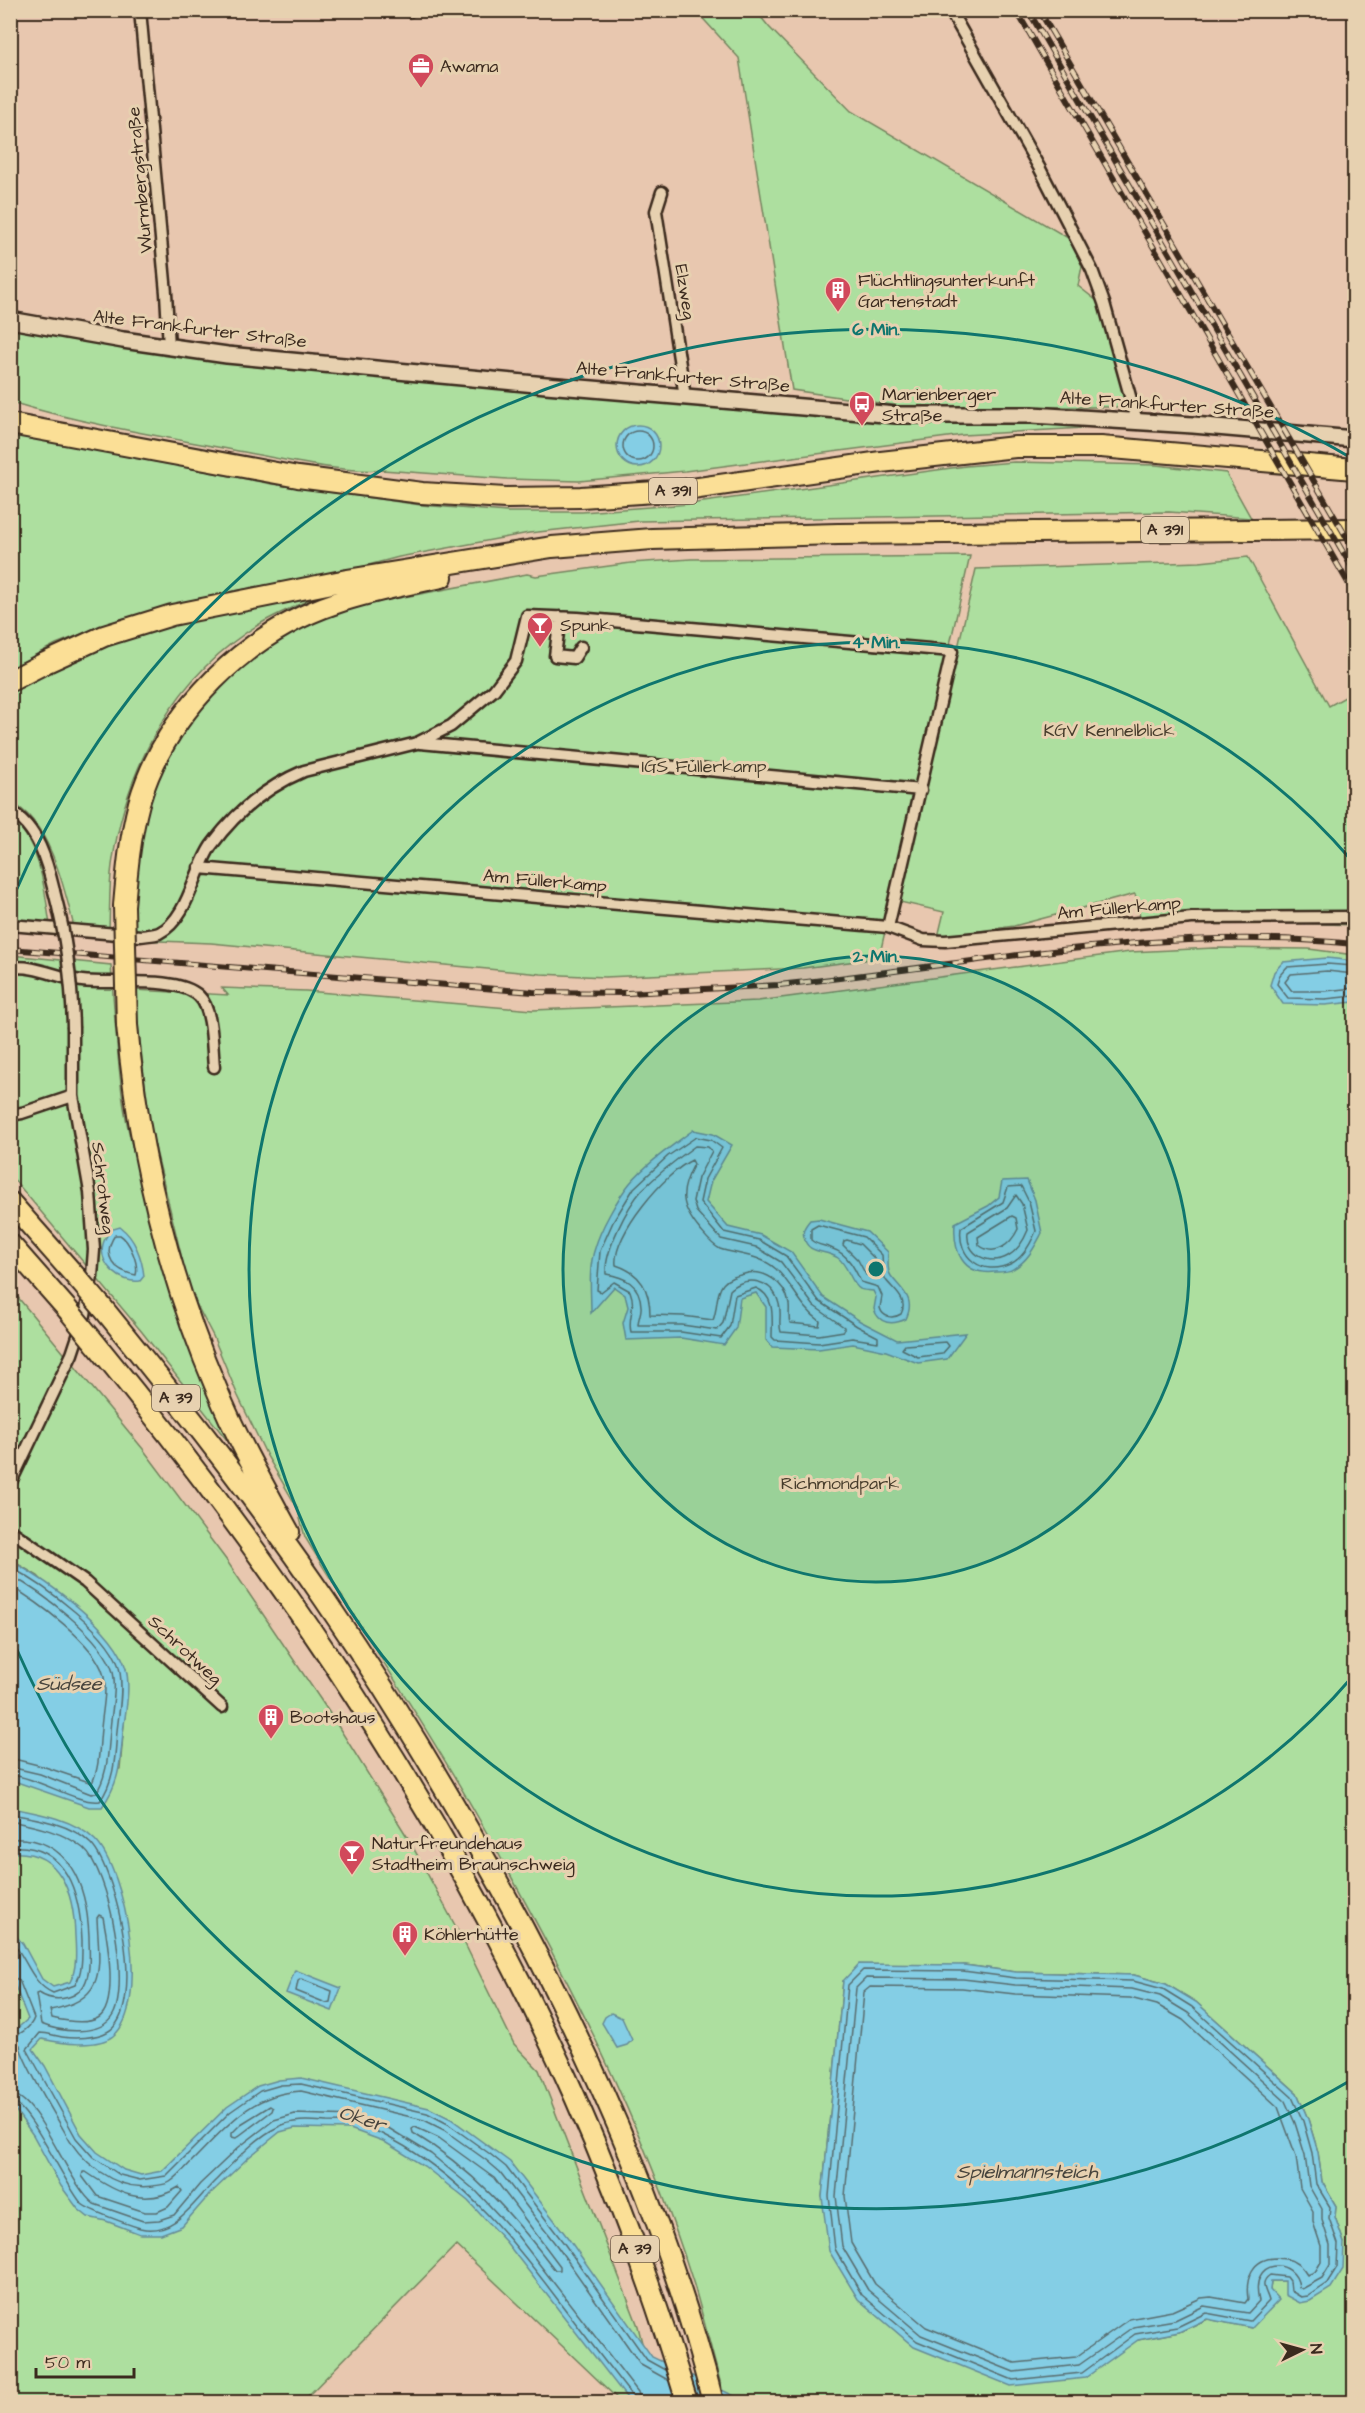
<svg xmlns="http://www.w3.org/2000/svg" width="1365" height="2413" viewBox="0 0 1365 2413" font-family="'Architects Daughter',sans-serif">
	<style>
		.green { fill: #addf9f; stroke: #74845e; stroke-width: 1.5; fill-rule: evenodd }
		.water { fill: #84cee5; stroke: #678c95; stroke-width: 1.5 }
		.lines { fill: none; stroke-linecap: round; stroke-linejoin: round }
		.shore { stroke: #586c6e; stroke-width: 1.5 }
		.street-casing { stroke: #3b2a1e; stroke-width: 15 }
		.secondary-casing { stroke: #3b2a1e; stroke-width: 20 }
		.highway-casing { stroke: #3b2a1e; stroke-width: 24 }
		.street { stroke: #e7d1b0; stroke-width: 10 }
		.secondary { stroke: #e7d1b0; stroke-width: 15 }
		.highway { stroke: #fbdf96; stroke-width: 20 }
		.rail-casing { stroke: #3b2a1e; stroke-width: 6 }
		.rail { stroke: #e7d1b0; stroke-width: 4; stroke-dasharray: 11; stroke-linecap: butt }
		.street-bridge-casing { stroke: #3b2a1e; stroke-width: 15; stroke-linecap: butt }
		.highway-bridge-casing { stroke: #3b2a1e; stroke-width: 24; stroke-linecap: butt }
		.street-bridge { stroke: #e7d1b0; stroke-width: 10 }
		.highway-bridge { stroke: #fbdf96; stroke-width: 20 }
		.ring { fill: none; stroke: #0f766e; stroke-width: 3 }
		.labels { text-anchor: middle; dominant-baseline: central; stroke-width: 6; stroke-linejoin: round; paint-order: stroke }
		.shield { fill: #e7d1b0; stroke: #6f5c4a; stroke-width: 1.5 }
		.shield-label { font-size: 16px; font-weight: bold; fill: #3b2a1e }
		.poi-label { font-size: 18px; fill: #3b2a1e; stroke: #e7d1b0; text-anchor: start }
		.street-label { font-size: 18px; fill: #3b2a1e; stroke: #e7d1b0 }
		.park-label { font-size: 18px; fill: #463c2b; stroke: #e7d1b0 }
		.water-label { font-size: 20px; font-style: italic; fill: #46433c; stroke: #e7d1b0 }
		.centre { fill: #0f766e; stroke: #e7d1b0; stroke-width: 3 }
		.ring-label { font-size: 18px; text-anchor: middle; font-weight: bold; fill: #0f766e; stroke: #e7d1b0; stroke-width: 6; stroke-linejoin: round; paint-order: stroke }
	</style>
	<rect width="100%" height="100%" fill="#e8c7af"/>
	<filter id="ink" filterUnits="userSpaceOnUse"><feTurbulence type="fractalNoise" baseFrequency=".0167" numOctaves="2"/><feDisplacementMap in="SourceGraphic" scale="12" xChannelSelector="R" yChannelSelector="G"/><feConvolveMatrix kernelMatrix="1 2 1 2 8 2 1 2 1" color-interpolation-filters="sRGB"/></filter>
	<g filter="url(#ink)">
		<path class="green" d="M696 11H756L769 27 851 111 1075 242 1083 261 1078 286 1097 301 1130 407H906L792 390 739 58Z
			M10 328 73 340 231 364 567 395 902 423 1036 422 1083 425V428L963 435 685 471 579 481 507 479 382 470C339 473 277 458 233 450 159 436 83 424 11 402Z
			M10 434 272 484 421 505 507 512H582L689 504 966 466 1014 462 1156 465 1226 473 1251 518 1169 512 639 521 529 533 399 557 338 573 255 587 179 603 118 620 56 644 11 668Z
			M970 556 879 958 803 968 605 977 541 974 211 943 133 940 134 870 150 791 165 756 212 691 247 660 275 642 308 625 341 612 377 602 527 574 536 576 631 563 691 559Z
			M1248 557 1329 706 1354 692V925L1244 921 1142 925 1135 894 1014 926 938 937 944 912 900 902 976 569 1200 562Z
			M313 598C296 606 279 613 263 622 175 674 126 766 112 865 109 886 110 908 109 929L74 927C65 890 49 819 11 803L10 691C107 635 204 616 313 598Z
			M10 816C41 845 44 886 50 925L11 920Z
			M1214 948 1309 949 1354 955V2402H748L723 2392C713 2356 704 2320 694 2285 643 2122 563 1967 479 1819 425 1723 362 1631 305 1537L297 1507 267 1456 238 1396 213 1336 190 1292 150 1126 134 990 228 995 222 988 306 991 533 1010 758 1001 1130 952ZM964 1965 1016 1972 1134 1975 1166 1984 1196 2002 1297 2093 1308 2119 1318 2152 1322 2182 1336 2206 1335 2217 1344 2243 1285 2281H1271L1270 2290 1252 2328 1208 2319 1179 2332 1138 2340 822 2197 843 1981Z
			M10 955 111 965C114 1010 117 1056 123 1101 127 1129 135 1158 142 1186 163 1277 192 1358 232 1443L230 1444 142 1332 11 1176Z
			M11 1289 143 1449 227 1561 333 1718 408 1838 464 1942 514 2044 539 2070 638 2326 656 2402H621L456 2245 302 2402H11V1780L36 1787 120 1769 127 1690 126 1669 38 1576 11 1560Z"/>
		<path class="water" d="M617 446a21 21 0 1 1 42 0a21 21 0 1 1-42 0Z
			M1327 958 1354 961V1002L1325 1005 1283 1004 1270 985 1274 972 1283 962Z
			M693 1130 713 1134 732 1145 711 1181 706 1202 728 1227 761 1235 791 1252 823 1297 860 1321 897 1340 966 1333 947 1359 918 1363 886 1351 853 1344 819 1349 772 1347 766 1340V1307L756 1293 740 1298 736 1328 724 1345 681 1338 626 1340 623 1323 628 1307 625 1295 614 1287 591 1313C591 1292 588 1268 595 1248 600 1230 617 1199 630 1183 647 1163 672 1146 693 1130Z
			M1027 1180 1035 1200 1042 1233C1035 1246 1028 1261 1013 1269 1009 1272 1000 1272 995 1272 962 1276 953 1251 955 1223L988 1206 999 1197 1002 1181Z
			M819 1219 867 1232 888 1252C889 1260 886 1269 891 1276 902 1291 916 1298 906 1319 893 1325 879 1325 874 1309L876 1297 873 1291C869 1290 863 1291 860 1289 851 1284 848 1265 838 1258 826 1249 807 1255 804 1237 802 1230 805 1226 810 1220Z
			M120 1227C135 1238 142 1258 144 1276L140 1281C121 1284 98 1264 103 1244 104 1239 108 1235 110 1230Z
			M10 1560C45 1580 116 1628 126 1669 131 1688 125 1714 123 1733 120 1763 120 1782 102 1807H89L11 1780Z
			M11 1808C38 1813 74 1819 95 1840 126 1871 151 2006 113 2036 97 2049 60 2043 42 2039L33 2049 45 2066 81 2134 97 2152 124 2170 141 2175 162 2171 227 2107 258 2086 279 2080 301 2078 429 2108 451 2119 510 2162 568 2238 652 2357 747 2402H630L506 2242 468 2201 424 2166 383 2141 350 2129 295 2128 280 2132 249 2157 210 2194 182 2226 161 2234H140L106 2221 88 2217 78 2209 61 2186 33 2135 11 2104 10 2027 14 2031 28 2019 11 1976V1930L23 1944 42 1979 53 1987 70 1982C77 1969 76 1952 75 1936 74 1894 61 1849 11 1853Z
			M859 1964 964 1965 1016 1972 1134 1975 1166 1984 1196 2002 1297 2093 1308 2119 1318 2152 1322 2182 1336 2206 1335 2217 1344 2243 1343 2269 1331 2288 1310 2301 1300 2303 1285 2295V2281H1271L1270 2290 1279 2300 1252 2328 1207 2319 1179 2332 1138 2340 1085 2378 1011 2386 914 2347 858 2299 829 2251 822 2197 843 1981Z
			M295 1970 341 1988 332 2011 286 1993Z
			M611 2013 622 2018 632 2040 627 2045 617 2048 602 2023 605 2017Z"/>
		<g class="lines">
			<path class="shore" d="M623 446a15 15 0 1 1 30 0a15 15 0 1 1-30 0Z
				M1354 966 1327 964 1287 967 1280 975 1277 984 1288 998 1325 999 1354 996
				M1354 974 1327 971 1291 974 1285 982 1292 991H1325L1354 988
				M696 1137 711 1140 722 1148 705 1179 700 1202 724 1232 759 1240 786 1256 819 1301 857 1326 878 1337V1342L852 1338 819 1343 775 1340 772 1337C772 1319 776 1296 756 1288L735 1295 730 1326 721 1338 681 1332H631C627 1316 637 1309 630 1291L614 1282 601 1292 597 1290 600 1251 613 1222 634 1188 668 1156Z
				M695 1146 708 1147 712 1151 698 1178 693 1201 696 1211 721 1239 756 1247 781 1262 814 1306 844 1327V1331L819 1335 781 1332C778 1323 782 1313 779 1304 773 1280 747 1274 730 1290L723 1323 717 1330 682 1325H638C638 1318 642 1312 641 1306 640 1283 624 1277 606 1274 604 1252 627 1207 642 1190 658 1174 677 1159 695 1146Z
				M692 1160 694 1164C679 1192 680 1206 700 1230 706 1237 712 1245 720 1249 739 1255 760 1255 776 1269 793 1285 800 1307 820 1321L819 1326 790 1323C788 1317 790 1311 789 1304 786 1283 764 1268 744 1274 736 1276 728 1278 723 1284 715 1294 718 1309 713 1320L683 1316 650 1315C650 1290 641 1273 616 1265 612 1235 666 1172 692 1160Z
				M1021 1186 1029 1202 1036 1231C1031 1243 1022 1259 1010 1264 982 1277 957 1257 961 1228L1003 1202 1008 1187Z
				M1016 1195 1022 1204 1028 1230C1024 1240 1017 1251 1008 1256 989 1267 965 1254 968 1232L1007 1208Z
				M1012 1216 1016 1218 1018 1229C1011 1244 995 1258 979 1245L978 1237Z
				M818 1225 864 1237 882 1255C883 1263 881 1272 886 1280 893 1290 909 1299 901 1314 893 1319 883 1318 880 1308L882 1296 878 1287 861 1282C855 1269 848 1254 833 1249 825 1245 818 1246 811 1240V1229Z
				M115 1235H120C130 1241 139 1264 136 1275 114 1271 101 1256 115 1235Z
				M847 1240 860 1244 874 1258 875 1276 866 1275 858 1260 843 1245 844 1241Z
				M946 1342 949 1346 942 1354 918 1357 902 1349 905 1345Z
				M10 1567C42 1584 115 1635 120 1672 123 1691 119 1712 117 1731 115 1756 115 1780 100 1801 76 1804 38 1777 10 1775
				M10 1575C41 1592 103 1637 113 1672 117 1689 111 1713 110 1731 108 1752 108 1775 96 1793L91 1794 40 1774 10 1767
				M10 1586C37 1601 94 1643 103 1673 108 1689 102 1712 101 1729 99 1746 100 1767 92 1783L42 1766 10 1758
				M10 1814C36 1818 72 1824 91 1844 117 1871 148 2011 107 2032 96 2038 75 2039 62 2037 55 2036 48 2033 40 2033L27 2049 76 2138 93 2157 120 2175 140 2180 166 2176 230 2112 260 2091 281 2085 301 2084 427 2113 448 2124 490 2154 506 2167 563 2242 647 2360 665 2370
				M10 1821C35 1826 64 1832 83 1848 110 1871 130 1985 113 2015 101 2037 60 2032 41 2024L36 1994 39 1993C56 2004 81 1999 87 1978 91 1966 89 1949 89 1936 87 1887 70 1835 10 1839
				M10 1847C67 1842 80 1894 82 1940 82 1955 83 1972 75 1985L53 1993C31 1984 26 1956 10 1939
				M99 1915 103 1917C107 1937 119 2006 98 2018 86 2025 65 2021 52 2018L50 2010C109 2000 99 1966 97 1918Z
				M863 1970 963 1971 1016 1978 1133 1981 1163 1989 1192 2007 1292 2097 1303 2121 1312 2153 1316 2184 1330 2207 1329 2218 1338 2244 1337 2267 1327 2283 1308 2296 1301 2297 1291 2291 1290 2281 1287 2277 1270 2275C1258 2283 1267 2292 1269 2301L1250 2321 1206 2313 1177 2327 1135 2334 1082 2373 1013 2380 917 2341 862 2295 835 2249 829 2196 848 1985Z
				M10 1976 19 1980 34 2018C31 2027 19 2037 10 2035
				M866 1978 963 1979 1015 1985 1132 1989 1160 1996 1188 2013 1285 2101 1295 2123 1305 2155 1309 2186 1322 2209V2220L1330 2245V2265L1322 2278 1302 2289 1299 2287C1296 2257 1248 2257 1259 2301L1248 2313 1204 2306 1175 2320 1133 2327 1079 2365 1014 2372 921 2335 868 2290 842 2246 836 2196 856 1988Z
				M301 1979 332 1991 330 2002 326 2003 296 1991 298 1981Z
				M870 1987 962 1988 1015 1994 1130 1998 1157 2005 1183 2020 1278 2107 1296 2156 1300 2188 1313 2211V2222L1321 2246V2262L1315 2272 1307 2275C1304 2270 1300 2265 1294 2262 1289 2258 1282 2259 1276 2258 1252 2258 1245 2279 1248 2299L1245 2303 1211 2297 1201 2298 1172 2311 1129 2319 1076 2357 1015 2363 926 2327 875 2284 851 2243 845 2196 864 1992Z
				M10 2043 20 2045C20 2057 54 2113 63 2129 79 2161 115 2192 153 2186 159 2185 166 2185 170 2182 179 2176 186 2167 193 2160 227 2126 250 2094 301 2091L424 2120 444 2130 486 2160 500 2172 557 2246 641 2365 668 2380
				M10 2094C39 2095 68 2185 94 2204L143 2221 159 2220 174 2215 200 2184 239 2147 274 2120 295 2114 355 2116 390 2129 431 2154 477 2192 516 2234 638 2392 641 2402
				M10 2101C29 2103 66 2187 82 2204 88 2210 130 2225 140 2228 175 2237 195 2200 216 2180 233 2163 256 2137 278 2127 293 2119 311 2121 327 2122 335 2122 343 2122 350 2123 369 2126 388 2137 404 2146 468 2185 510 2237 555 2296 580 2329 606 2363 632 2396L634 2402
				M270 2106 273 2108 272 2111 236 2138 232 2137V2133L241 2124Z
				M415 2127 439 2138 494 2178 560 2266V2270H555C513 2215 473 2169 413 2133L412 2129Z
				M83 2172H86C115 2192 145 2209 179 2187L182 2191 168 2207 157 2212H145L97 2196 82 2176Z"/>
			<g class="street-casing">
				<path id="street" d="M140 10 166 293 169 347
					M950 10 1040 169 1092 270 1104 303 1137 421
					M409 11 411 10
					M662 192 656 211 685 397
					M560 617 555 656 574 658 581 647
					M420 743 921 790
					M10 811C38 827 47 862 54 891
					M10 925 141 936C146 935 154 935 159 933 188 919 194 871 211 846 235 813 266 787 304 771L417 743 451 726 494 690 516 661 527 616 578 618 952 651 888 927 199 868
					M888 927 923 940 945 941 1192 918 1354 917
					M10 968C35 964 57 978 82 981 111 985 177 975 199 996 213 1009 212 1048 214 1067
					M10 1115 22 1113 73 1096
					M10 1484 72 1354 85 1315 92 1276 94 1250 90 1192 73 1096V1028
					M10 1530 85 1582 222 1707"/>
			</g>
			<g class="secondary-casing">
				<path id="secondary" d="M10 320 123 340 227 355 546 385 896 415H1032L1193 425 1354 439"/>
			</g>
			<g class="highway-casing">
				<path id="highway" d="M10 424 298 477 422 493 506 498 581 497 685 490 881 462 1015 447H1101L1354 469
					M10 681 45 663 104 636 172 615 347 580 552 547 652 539 838 534 1354 529
					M124 906C127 871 130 837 139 803 166 711 246 633 336 603 370 591 406 585 442 577
					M127 1025C138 1151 167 1273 217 1390 237 1439 264 1486 289 1532
					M10 1202 77 1278
					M10 1244 68 1310
					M102 1307C180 1403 256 1499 325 1600 397 1705 462 1815 522 1926 602 2078 671 2236 713 2402
					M95 1343C283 1572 454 1825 575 2097 619 2196 656 2299 687 2402"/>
			</g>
			<use href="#street" class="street"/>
			<use href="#secondary" class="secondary"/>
			<use href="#highway" class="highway"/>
			<g class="rail-casing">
				<path id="rail" d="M1016 10 1354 593
					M1028 10 1354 571
					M1039 10 1354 550
					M10 949 533 992 628 993 779 985C971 965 1161 924 1354 944"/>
			</g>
			<use href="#rail" class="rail"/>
			<g class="street-bridge-casing">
				<path id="street-bridge" d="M54 891C66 936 72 981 73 1028"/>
			</g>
			<g class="highway-bridge-casing">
				<path id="highway-bridge" d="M124 906 127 1025
					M77 1278 102 1307
					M68 1310 95 1343"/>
			</g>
			<use href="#street-bridge" class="street-bridge"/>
			<use href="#highway-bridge" class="highway-bridge"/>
		</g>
	</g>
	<circle cx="876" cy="1269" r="313" fill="#0f766e" fill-opacity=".12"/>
	<g class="ring">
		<circle cx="876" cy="1269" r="313"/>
		<path d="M1353 1676A627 627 0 1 1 1353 862"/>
		<path d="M1353 2079A940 940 0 0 1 11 1636M11 902A940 940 0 0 1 1353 459"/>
	</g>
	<defs>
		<g id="office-pin" transform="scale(1.35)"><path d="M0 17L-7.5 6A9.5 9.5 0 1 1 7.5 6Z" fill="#d1495b" stroke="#e7d1b0"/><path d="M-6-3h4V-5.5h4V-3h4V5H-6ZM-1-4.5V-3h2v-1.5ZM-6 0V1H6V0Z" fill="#fff"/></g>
		<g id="building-pin" transform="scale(1.35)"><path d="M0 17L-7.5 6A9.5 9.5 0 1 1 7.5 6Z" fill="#d1495b" stroke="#e7d1b0"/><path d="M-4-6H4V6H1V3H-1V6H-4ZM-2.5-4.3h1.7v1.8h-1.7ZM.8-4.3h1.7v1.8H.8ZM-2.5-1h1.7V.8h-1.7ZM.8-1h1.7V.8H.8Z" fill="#fff"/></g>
		<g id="bus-pin" transform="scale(1.35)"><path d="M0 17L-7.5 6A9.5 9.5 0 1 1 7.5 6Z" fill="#d1495b" stroke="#e7d1b0"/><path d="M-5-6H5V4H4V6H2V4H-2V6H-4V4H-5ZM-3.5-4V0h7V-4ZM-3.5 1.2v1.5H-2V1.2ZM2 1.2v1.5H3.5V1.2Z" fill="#fff"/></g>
		<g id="bar-pin" transform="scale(1.35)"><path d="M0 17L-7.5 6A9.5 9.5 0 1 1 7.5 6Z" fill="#d1495b" stroke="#e7d1b0"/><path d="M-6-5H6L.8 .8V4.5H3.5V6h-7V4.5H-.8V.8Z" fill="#fff"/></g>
	</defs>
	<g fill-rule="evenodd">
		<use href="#office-pin" x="421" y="66"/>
		<use href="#building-pin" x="838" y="290"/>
		<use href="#bus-pin" x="862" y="404"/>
		<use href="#bar-pin" x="540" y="625"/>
		<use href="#building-pin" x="271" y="1717"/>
		<use href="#bar-pin" x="352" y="1853"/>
		<use href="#building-pin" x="405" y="1934"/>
	</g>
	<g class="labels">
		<g class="shield">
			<rect x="649" y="478" width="48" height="26" rx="4.5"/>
			<rect x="1141" y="517" width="48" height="26" rx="4.5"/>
			<rect x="152" y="1385" width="48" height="26" rx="4.5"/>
			<rect x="611" y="2236" width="48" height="26" rx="4.5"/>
		</g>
		<g class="shield-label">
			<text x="673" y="491">A 391</text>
			<text x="1165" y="530">A 391</text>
			<text x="176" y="1398">A 39</text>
			<text x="635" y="2249">A 39</text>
		</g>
		<g class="poi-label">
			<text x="440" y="66">Awama</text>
			<text x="858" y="280">Flüchtlingsunterkunft<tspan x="858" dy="21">Gartenstadt</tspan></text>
			<text x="882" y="394">Marienberger<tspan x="882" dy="21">Straße</tspan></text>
			<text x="560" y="625">Spunk</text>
			<text x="290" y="1717">Bootshaus</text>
			<text x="372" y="1843">Naturfreundehaus<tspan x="372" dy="21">Stadtheim Braunschweig</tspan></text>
			<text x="424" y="1934">Köhlerhütte</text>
		</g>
		<g class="street-label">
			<text transform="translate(140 180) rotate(-95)">Wurmbergstraße</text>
			<text transform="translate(685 292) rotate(81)">Elzweg</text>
			<text transform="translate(200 329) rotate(7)">Alte Frankfurter Straße</text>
			<text transform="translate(683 377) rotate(5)">Alte Frankfurter Straße</text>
			<text transform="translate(1167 405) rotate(4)">Alte Frankfurter Straße</text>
			<text transform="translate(545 881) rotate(5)">Am Füllerkamp</text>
			<text transform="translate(1119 908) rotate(-5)">Am Füllerkamp</text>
			<text transform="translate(103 1188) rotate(83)">Schrotweg</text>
			<text transform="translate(185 1650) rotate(43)">Schrotweg</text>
		</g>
		<g class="park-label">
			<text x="1109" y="730">KGV Kennelblick</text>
			<text x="704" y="766">IGS Füllerkamp</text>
			<text x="840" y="1483">Richmondpark</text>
		</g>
		<g class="water-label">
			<text x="69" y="1684">Südsee</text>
			<text transform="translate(362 2119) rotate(17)">Oker</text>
			<text x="1027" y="2172">Spielmannsteich</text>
		</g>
	</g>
	<circle cx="876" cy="1269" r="9" class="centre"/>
	<g class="ring-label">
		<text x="876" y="335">6 Min.</text>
		<text x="876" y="648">4 Min.</text>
		<text x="876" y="962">2 Min.</text>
	</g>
	<rect width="1365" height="2413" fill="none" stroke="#e7d1b0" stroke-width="36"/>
	<rect x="18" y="18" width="1329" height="2377" fill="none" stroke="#3b2a1e" stroke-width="2" filter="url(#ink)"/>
	<g transform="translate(1302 2350) rotate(85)" stroke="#e7d1b0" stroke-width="4.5" paint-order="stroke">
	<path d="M0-4.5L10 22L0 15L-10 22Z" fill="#3b2a1e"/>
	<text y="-9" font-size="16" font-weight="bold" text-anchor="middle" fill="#3b2a1e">N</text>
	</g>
	<path d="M36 2368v9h98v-9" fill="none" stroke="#3b2a1e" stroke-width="3"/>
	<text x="45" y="2368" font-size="18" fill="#3b2a1e" stroke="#e7d1b0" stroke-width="4.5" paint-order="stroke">50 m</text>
</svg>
